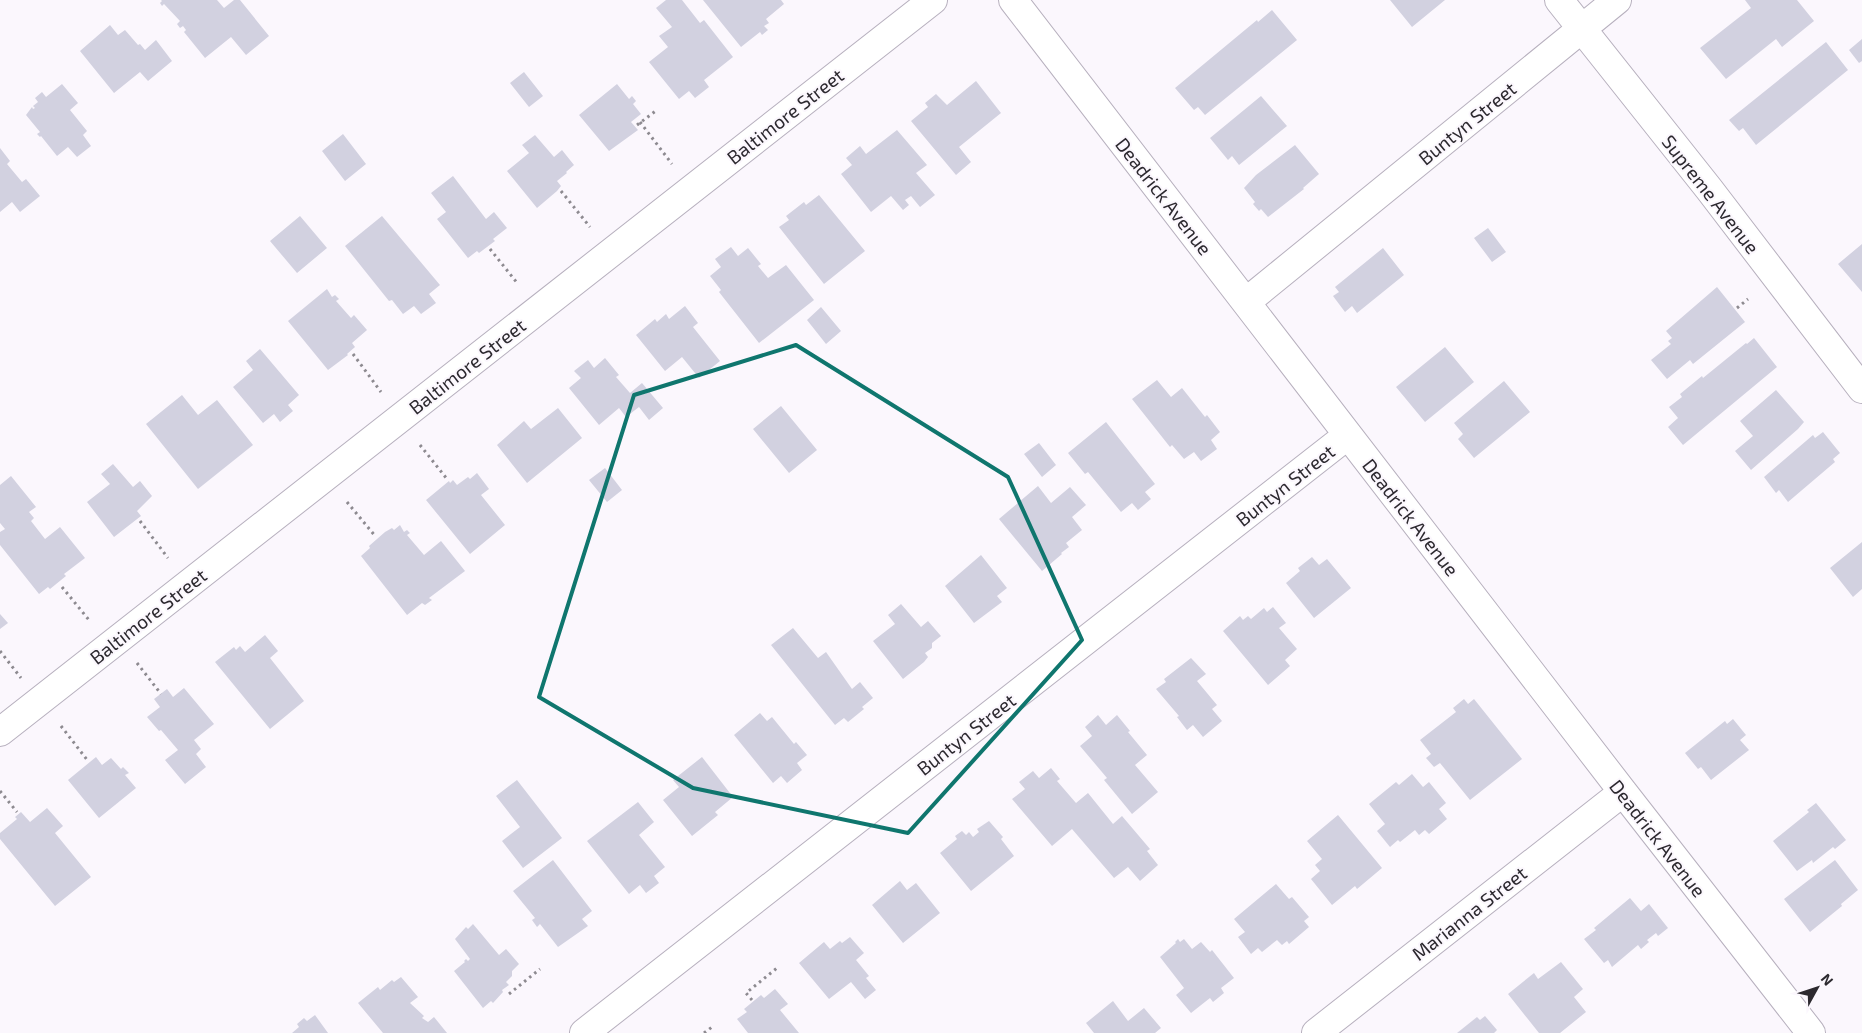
<svg xmlns="http://www.w3.org/2000/svg" width="1862" height="1033" viewBox="0 0 1862 1033" font-family="'Exo 2',sans-serif">
	<style>
		.building { fill: #d2d1e0 }
		.lines { fill: none; stroke-linecap: round; stroke-linejoin: round }
		.minor-casing { stroke: #b7b0be; stroke-width: 30 }
		.path { stroke: #8d8a90; stroke-width: 3; stroke-dasharray: 2.5 4; stroke-linecap: butt }
		.minor { stroke: #fff; stroke-width: 28 }
		.marked { fill: none; stroke: #0f766e; stroke-width: 4; stroke-linejoin: round }
		.labels { text-anchor: middle; dominant-baseline: central; stroke-width: 4; stroke-linejoin: round; paint-order: stroke }
		.street-label { font-size: 19px; fill: #2c292f; stroke: #fbf7fd }
	</style>
	<rect width="100%" height="100%" fill="#fbf7fd"/>
	<path class="building" d="M161 0H217L224 8 234 0H240L269 36 246 55 231 37 205 58 184 32 186 30 183 26 180 28 177 24 180 21 164 4 162 6 160 3 162 1Z
		M666 0H682L700 23 704 20 733 57 704 80 709 87 695 98 689 91 679 99 649 62 668 47 659 36 672 27 656 8Z
		M703 0H781L784 4 766 19 769 23 764 26 768 30 762 35 760 32 741 47Z
		M1390 0H1445L1412 27Z
		M1745 0H1797L1814 21 1782 47 1776 39 1726 79 1700 48 1751 8Z
		M1272 10 1297 40 1205 115 1198 107 1194 110 1175 88 1257 20 1258 22Z
		M110 25 118 35 125 30 138 45 140 44 145 50 156 40 172 61 148 81 140 72 114 93 80 51Z
		M1862 39V61L1859 63 1849 50Z
		M1826 42 1848 70 1756 145 1743 128 1739 131 1729 120Z
		M524 72 543 96 529 107 510 83Z
		M976 81 1001 113 959 147 971 162 956 175 911 121 928 107 925 103 936 94 947 105Z
		M62 84 78 103 70 110 87 131 83 135 91 146 77 157 68 147 57 156 41 136 40 137 37 134 40 132 26 115 32 107 33 109 35 108 33 106 38 102 35 98 42 92 46 97Z
		M617 84 629 99 632 96 636 101 633 104 641 114 631 122 638 130 609 151 579 115Z
		M1261 96 1287 126 1239 165 1232 156 1228 160 1210 138Z
		M897 130 927 165 916 173 935 195 920 207 911 196 905 200 909 205 903 210 891 196 871 212 841 174 852 165 846 158 860 146 866 154Z
		M343 134 366 164 345 181 322 151Z
		M535 135 554 157 562 150 574 165 566 172 567 173 557 181 561 186 557 191 537 208 507 171 529 153 522 145Z
		M1295 145 1319 174 1303 188 1304 189 1268 217 1261 209 1259 211 1253 204 1255 202 1244 188 1256 175Z
		M0 148 10 161 7 164 22 182 26 179 40 196 20 212 12 202 0 212Z
		M453 176 486 219 494 212 507 228 493 239 495 241 479 253 477 251 468 258 437 219 446 212 431 193Z
		M819 195 865 251 824 284 779 227 789 220 786 216 804 202 806 205Z
		M300 216 327 248 297 273 270 241Z
		M382 216 440 285 429 294 436 303 421 314 414 306 403 314 392 300 389 301 345 246Z
		M1488 228 1506 252 1492 262 1474 238Z
		M1862 244V292L1838 264Z
		M731 247 738 256 748 248 761 264 758 266 768 278 786 265 814 300 759 343 719 292 721 290 710 276 721 267 715 259Z
		M1383 248 1404 275 1357 313 1352 306 1345 312 1333 296 1339 292 1335 287Z
		M1717 287 1745 322 1693 364 1690 360 1667 379 1651 360 1671 344 1668 341 1672 338 1666 331Z
		M327 289 332 297 335 295 339 299 336 301 351 318 354 315 367 330 352 343 355 347 347 354 348 355 328 370 288 321Z
		M685 306 698 323 693 327 720 361 699 378 682 357 665 371 636 335 655 319 657 322 666 314 669 319Z
		M821 307 841 331 826 344 807 320Z
		M1754 338 1777 367 1683 445 1668 427 1678 418 1669 407 1682 397 1680 394 1702 376 1703 378 1746 343 1747 344Z
		M1445 347 1474 382 1425 422 1396 387Z
		M260 349 299 395 288 405 293 411 280 422 274 414 263 423 233 387 253 370 246 361Z
		M605 358 619 375 616 377 630 393 642 383 663 408 649 420 639 407 626 417 619 408 599 425 569 388 581 378 574 371 588 360 594 368Z
		M1157 380 1171 397 1182 388 1205 417 1207 415 1220 432 1211 440 1217 449 1201 461 1194 452 1184 459 1172 445 1170 447 1132 399Z
		M1504 381 1530 412 1474 458 1458 439 1463 434 1454 423Z
		M1776 390 1804 422 1798 429 1751 470 1735 451 1753 436 1740 421Z
		M182 395 198 415 217 400 253 445 198 489 146 424Z
		M781 406 817 450 789 473 753 429Z
		M558 408 582 438 527 483 497 445 524 421 531 429Z
		M1106 422 1155 484 1145 492 1151 499 1138 510 1132 503 1121 512 1088 472 1085 474 1068 453Z
		M1823 432 1840 453 1833 459 1835 462 1788 502 1779 490 1776 493 1764 477 1813 435 1815 438Z
		M1039 443 1056 465 1042 477 1024 454Z
		M113 464 133 487 140 481 152 496 137 511 141 516 114 537 87 502 110 484 101 474Z
		M605 468 622 490 607 502 589 480Z
		M477 473 489 489 481 495 505 525 470 554 426 500 449 481 450 483 453 480 457 485 468 477 470 479Z
		M11 476 36 507 29 512 34 518 31 521 45 539 60 527 85 558 64 574 66 576 50 589 48 587 39 594 0 545V532L5 529 0 523V485Z
		M1038 486 1051 503 1070 487 1086 505 1072 517 1082 530 1066 543 1069 547 1061 553 1062 554 1042 571 999 519Z
		M400 525 404 532 407 530 410 533 407 535 424 555 441 541 465 571 429 598 432 600 425 605 422 603 407 615 361 556 370 548 369 546 385 532 392 528 394 530Z
		M1862 542V589L1853 597 1830 568Z
		M981 555 1007 588 997 596 1002 602 974 623 945 586Z
		M1312 557 1319 565 1327 559 1351 588 1314 618 1286 583 1300 571 1298 568Z
		M901 604 921 627 928 621 941 636 932 643V648L925 653 928 657 924 662 903 679 873 641 895 624 888 615Z
		M1273 607 1286 623 1279 628 1297 649 1285 660 1290 666 1268 685 1223 631 1240 616 1243 620 1248 616 1251 619 1264 608 1267 612Z
		M0 614 8 623 0 629Z
		M793 628 818 658 826 652 852 689 860 682 873 698 862 707 864 709 848 722 844 718 835 725 771 645Z
		M265 635 278 651 270 658 304 701 270 729 215 662 234 647 236 650 240 646 245 652Z
		M1191 658 1206 674 1197 681 1217 705 1212 709 1222 721 1203 737 1193 725 1187 730 1177 717 1179 716 1156 689 1166 682 1164 679Z
		M184 688 214 724 194 740 201 749 196 754 206 767 185 784 165 760 178 750 161 730 159 731 147 717 160 707 154 699 167 689 173 697Z
		M1464 699 1468 704 1474 699 1522 759 1470 800 1440 763 1434 767 1426 758 1431 754 1420 740 1456 712 1453 708Z
		M760 713 767 721 772 717 794 744 796 742 807 755 797 763 802 770 787 783 781 776 773 783 734 735Z
		M1098 715 1106 725 1117 715 1130 731 1128 732 1147 755 1135 765 1158 792 1132 814 1104 780 1107 778 1080 746 1092 736 1085 727Z
		M1733 719 1746 735 1740 740 1749 750 1711 780 1701 767 1698 769 1685 753 1725 721 1727 724Z
		M96 757 102 765 111 758 121 769 123 767 129 773 125 775 136 788 99 818 68 780Z
		M702 757 733 797 715 812 718 815 692 836 663 800 679 787 673 780Z
		M1051 768 1060 779 1057 781 1076 803 1088 793 1113 824 1122 816 1150 849 1147 851 1158 865 1140 881 1128 867 1114 878 1072 829 1052 846 1012 799 1025 789 1019 782 1033 771 1039 778Z
		M1412 774 1423 787 1429 782 1446 803 1439 809 1447 819 1429 834 1425 830 1419 835 1415 830 1400 842 1398 840 1390 847 1377 831 1385 824 1369 804 1396 782 1399 785Z
		M517 780 562 838 523 868 502 841 520 827 496 796Z
		M638 802 654 822 639 835 665 867 654 876 659 883 646 893 640 885 629 894 587 841Z
		M1816 803 1846 840 1835 849 1833 847 1813 863 1812 860 1797 871 1773 841 1809 812 1807 810Z
		M47 808 63 826 55 833 91 877 55 906 0 839V833L17 819 15 817 21 812 30 822Z
		M1338 815 1382 868 1357 889 1355 886 1332 905 1311 879 1320 871 1315 865 1322 859 1307 841Z
		M989 821 1003 837 1001 839 1014 856 971 891 940 853 957 839 955 836 962 831 966 835 969 832 973 837 979 832 977 829Z
		M553 860 592 911 582 919 588 926 558 947 540 924 537 927 532 920 535 918 513 891Z
		M1835 860 1858 890 1841 904 1842 906 1810 932 1784 899Z
		M900 881 907 890 916 883 940 913 903 943 872 905Z
		M1276 884 1289 899 1292 897 1309 917 1304 921 1309 927 1289 944 1287 941 1282 945 1277 940 1262 952 1258 948 1251 954 1238 937 1245 932 1234 919Z
		M1630 898 1641 911 1649 904 1668 928 1658 936 1656 933 1647 940 1649 942 1641 949 1638 945 1612 967 1608 960 1604 963 1584 939 1596 930 1594 928Z
		M473 924 499 955 506 949 519 964 512 971V976L506 982 509 985 502 990 503 992 493 1003 491 1001 483 1008 454 971 465 962 464 961 466 959 468 961 470 959 455 939 466 927 468 929Z
		M850 937 864 953 856 960 869 976 866 978 876 990 865 999 851 982 829 999 799 963 824 942 830 949 840 941 842 943Z
		M1178 939 1180 942 1184 939 1192 949 1201 942 1210 952 1212 950 1234 978 1221 988 1224 993 1213 1002 1210 998 1191 1013 1176 995 1184 988 1160 957 1176 943 1175 942Z
		M1561 962 1583 989 1574 997 1586 1012 1560 1033H1539L1508 994 1534 973 1538 979Z
		M401 977 418 997 410 1003 424 1016 422 1018 428 1022 434 1017 447 1033H383L358 1003 378 987 380 990 392 980 394 982Z
		M775 989 788 1004 780 1010 799 1033H748L737 1019 747 1012 744 1009 761 995 764 998Z
		M1113 1001 1128 1021 1144 1008 1161 1028 1155 1033H1094L1086 1023Z
		M315 1015 328 1033H292L299 1027 297 1024 304 1018 307 1021Z
		M1485 1016 1497 1030 1494 1033H1457L1477 1017 1480 1020Z"/>
	<g class="lines">
		<g class="minor-casing">
			<path id="minor" d="M1013 0 1623 792 1811 1033
				M1559 0 1709 189 1862 389
				M1246 302 1617 0
				M0 732 933 0
				M584 1033 1348 435
				M1316 1033 1623 792"/>
		</g>
		<path class="path" d="M640 122 672 164
			M637 125 657 110
			M561 191 590 227
			M490 249 518 284
			M1737 308 1748 299
			M353 354 381 392
			M420 445 447 479
			M347 502 376 537
			M140 521 168 558
			M62 587 89 620
			M0 651 21 678
			M137 663 161 694
			M61 726 88 761
			M0 791 17 812
			M509 994 540 969
			M752 1000 746 993 777 968
			M704 1033 712 1027"/>
		<use href="#minor" class="minor"/>
	</g>
	<path class="marked" d="M796 345 1008 477 1082 640 908 833 693 788 539 697 634 395Z"/>
	<g class="labels">
		<g class="street-label">
			<text transform="translate(785 116) rotate(-38)">Baltimore Street</text>
			<text transform="translate(1467 123) rotate(-39)">Buntyn Street</text>
			<text transform="translate(1711 194) rotate(52)">Supreme Avenue</text>
			<text transform="translate(1164 196) rotate(52)">Deadrick Avenue</text>
			<text transform="translate(467 366) rotate(-38)">Baltimore Street</text>
			<text transform="translate(1285 485) rotate(-38)">Buntyn Street</text>
			<text transform="translate(1411 517) rotate(52)">Deadrick Avenue</text>
			<text transform="translate(148 616) rotate(-38)">Baltimore Street</text>
			<text transform="translate(966 734) rotate(-38)">Buntyn Street</text>
			<text transform="translate(1658 838) rotate(52)">Deadrick Avenue</text>
			<text transform="translate(1469 913) rotate(-38)">Marianna Street</text>
		</g>
	</g>
	<g transform="translate(1817 988) rotate(50)" stroke="#fbf7fd" stroke-width="4" paint-order="stroke">
	<path d="M0-4L9 19L0 12L-9 19Z" fill="#2c292f"/>
	<text y="-8" font-size="14" font-weight="bold" text-anchor="middle" fill="#2c292f">N</text>
	</g>
</svg>
